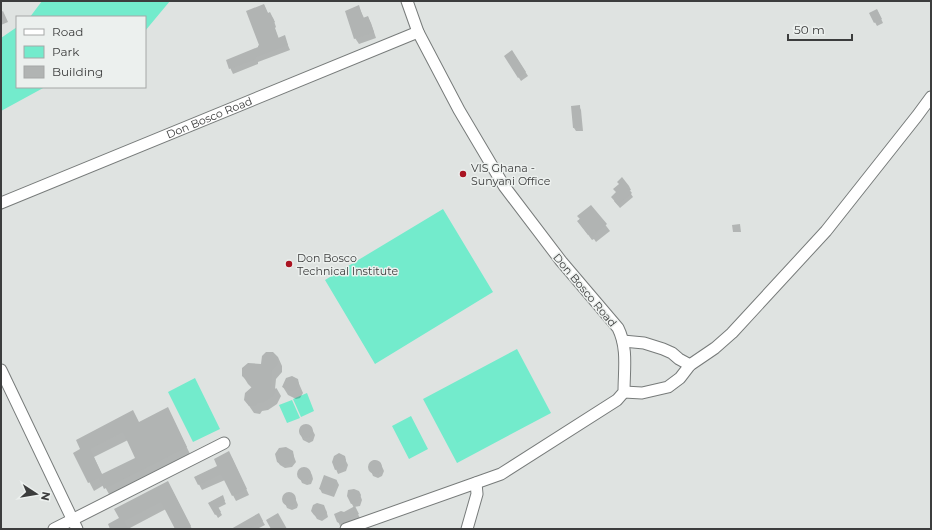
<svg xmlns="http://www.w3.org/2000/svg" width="932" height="530" viewBox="0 0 932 530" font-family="Montserrat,sans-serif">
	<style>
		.green { fill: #73ebcc }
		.shadow { fill: #0003; fill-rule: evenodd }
		.building { fill: #b1b4b3; fill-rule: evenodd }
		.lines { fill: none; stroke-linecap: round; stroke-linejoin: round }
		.minor-casing { stroke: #777b7a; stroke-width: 13 }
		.minor { stroke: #fff; stroke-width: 11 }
		.poi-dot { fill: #aa1422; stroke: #ecf0ee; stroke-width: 1.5 }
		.labels { text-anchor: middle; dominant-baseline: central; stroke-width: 3; stroke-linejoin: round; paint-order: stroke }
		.street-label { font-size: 11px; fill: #3c3d3d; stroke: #ecf0ee }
		.poi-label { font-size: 11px; fill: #3c3d3d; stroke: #ecf0ee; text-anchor: start }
	</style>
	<rect width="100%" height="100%" fill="#dfe3e1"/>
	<path class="green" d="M42 1H170L145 31V17H30Z
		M17 27V87H45L1 111V38Z
		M443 209 493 292 375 364 325 280Z
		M517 349 551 413 457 463 423 399Z
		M195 378 220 429 193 442 168 392Z
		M307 393 314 411 301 417 293 399Z
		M292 400 300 418 287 423 279 405Z
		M411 416 428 449 409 459 392 426Z"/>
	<path class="shadow" d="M264 5 268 14 273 18 276 27 275 28 279 39 284 36 290 50 258 62V64L233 74 227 61 260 48Z
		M359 7 364 18 368 17 371 23 376 38 359 44 355 38Z
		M877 10 883 23 877 26 870 13Z
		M3 11 8 22 1 25V12Z
		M512 51 528 76 521 81 505 56Z
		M579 106 581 110 583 131H576L574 128Z
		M620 185 629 186 631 190 629 191 633 197 620 208 614 201Z
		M591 206 610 231 596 242 594 239 592 240 578 221Z
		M740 224 741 232H733L732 225Z
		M278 357 282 366V372L276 379 275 389H277L281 396 277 404 268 410 262 411 260 414 254 413 245 400 252 388 248 384 243 376Z
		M297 379 303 393 300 398 296 399 288 395 283 387Z
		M172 417 191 456 110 496 104 485 94 491 74 453 139 423ZM128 440 137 458 102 475 94 457Z
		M305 425 311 427 315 435 313 441 309 443 303 440 299 431 301 426Z
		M292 451 296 462 292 467 285 468 280 465 277 461Z
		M344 457 348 465 346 471 338 474 333 462Z
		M232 458 249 495 236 501 225 480 202 490 195 477 219 466Z
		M374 460 380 462 384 471 382 476 378 478 373 476 369 466 371 462Z
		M304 468 310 471 312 475 313 479 311 484 307 485 302 483 298 474 300 470Z
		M325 477 337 481 339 485 334 497 322 493 320 489Z
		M172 490 192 529H176L166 509 128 529H112L120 518Z
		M359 492 362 500 360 506 354 507 360 518 344 527 340 526 338 521 344 513 354 508 348 496Z
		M289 493 294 495 298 505 297 508 292 510 287 508 283 498 285 495Z
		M222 496 226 504 218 508 222 515 218 518 209 503Z
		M326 510 328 517 322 521 317 519 312 511Z
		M259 515 265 525 257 529H233Z"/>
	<path class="building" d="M264 4 268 13 270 12 275 22 273 23 278 38 285 35 288 45 256 57V59L229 69 226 60 258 47V46L259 45 246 11Z
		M359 5 363 18 368 16 374 32 354 39 345 11Z
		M877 9 882 19 874 23 869 13Z
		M512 50 526 72 518 78 504 56Z
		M580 105 581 127 573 128 571 106Z
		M622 177 629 186 627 187 632 193 618 205 611 197 616 192 613 189 619 184 617 182Z
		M591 205 607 224 592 237 590 234 588 235 577 221 580 219 577 216Z
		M266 352H273L278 357V364L272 370 271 390 277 388 273 396 264 402 258 403 255 406H249L244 400 245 393 253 386 242 376V368L248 363 261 364 262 356Z
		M292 376 298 379 299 384 296 390 291 391 282 387 286 378Z
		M168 407 187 447 104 489 99 478 88 483 73 453 80 449 76 440 133 410 139 422ZM123 432 135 458 102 474 90 449Z
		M299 431a7 7 0 1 1 14 0a7 7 0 1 1-14 0Z
		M286 447 293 451 294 457 291 463 283 465 277 462 275 454 279 448Z
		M229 451 247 489 232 496 221 474 198 485 194 477 217 466 214 459Z
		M339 453 345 456 346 460 344 467 335 470 332 462 334 456Z
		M368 467a7 7 0 1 1 14 0a7 7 0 1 1-14 0Z
		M297 474a7 7 0 1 1 14 0a7 7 0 1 1-14 0Z
		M324 475 337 480 332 494 319 489Z
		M168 481 191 526 185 529H175L161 502 124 521 128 529H110L108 524 119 518 114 509Z
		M354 489 359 491 361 495 358 502 351 504 347 496 348 490Z
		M282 499a7 7 0 1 1 14 0a7 7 0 1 1-14 0Z
		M223 495 225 501 217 505 221 512 215 515 208 503Z
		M317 503 324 505 327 513 320 518 314 515 311 511 313 505Z
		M355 506 359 514 341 524 337 522 334 514 341 511 344 512Z
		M259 513 263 521 248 529H231Z
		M278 513 287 529H271L266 520Z"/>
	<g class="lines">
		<g class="minor-casing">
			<g id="minor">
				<path id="s1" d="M1 203 418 32"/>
				<path d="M623 341 644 343 663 349 672 353 679 359 690 365"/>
				<path d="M1 370 77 529"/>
				<path d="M624 392 642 393 668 387 680 378 690 365 715 348 732 333 826 231 917 116 931 97"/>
				<path d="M54 529 224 443"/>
				<path d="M346 529 501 474 617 400 624 392C624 370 628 348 618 328L561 261 504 186 459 110 418 32 407 1"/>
				<path d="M467 529 477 494 476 483"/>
			</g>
		</g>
		<use href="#minor" class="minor"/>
	</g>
	<g class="poi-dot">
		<circle cx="463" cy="174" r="4"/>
		<circle cx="289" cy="264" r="4"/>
	</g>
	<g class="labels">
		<g class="street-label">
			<text stroke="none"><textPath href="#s1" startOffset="225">Don Bosco Road</textPath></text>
			<text transform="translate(585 290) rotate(50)">Don Bosco Road</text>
		</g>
		<g class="poi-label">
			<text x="471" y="168">VIS Ghana -<tspan x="471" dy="13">Sunyani Office</tspan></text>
			<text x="297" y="258">Don Bosco<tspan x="297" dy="13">Technical Institute</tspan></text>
		</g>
	</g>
	<rect width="932" height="530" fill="none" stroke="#3c3d3d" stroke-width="4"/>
	<rect x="16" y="16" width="130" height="72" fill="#ecf0ee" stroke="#a6a8a7"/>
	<rect x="24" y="29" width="20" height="6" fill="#ffffff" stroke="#a6a8a7"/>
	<text x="52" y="36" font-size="12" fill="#3c3d3d">Road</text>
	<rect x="24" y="46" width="20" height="12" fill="#73ebcc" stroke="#a6a8a7"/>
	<text x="52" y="56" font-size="12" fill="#3c3d3d">Park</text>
	<rect x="24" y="66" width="20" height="12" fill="#b1b4b3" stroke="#a6a8a7"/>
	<text x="52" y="76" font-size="12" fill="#3c3d3d">Building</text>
	<g transform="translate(36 494) rotate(102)" stroke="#ecf0ee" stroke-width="3" paint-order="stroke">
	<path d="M0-3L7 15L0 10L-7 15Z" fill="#3c3d3d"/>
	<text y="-6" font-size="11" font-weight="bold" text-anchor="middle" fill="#3c3d3d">N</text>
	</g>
	<path d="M788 34v6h64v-6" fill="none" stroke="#3c3d3d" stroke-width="2"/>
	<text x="794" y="34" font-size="12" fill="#3c3d3d" stroke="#ecf0ee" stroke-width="3" paint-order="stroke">50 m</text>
</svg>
